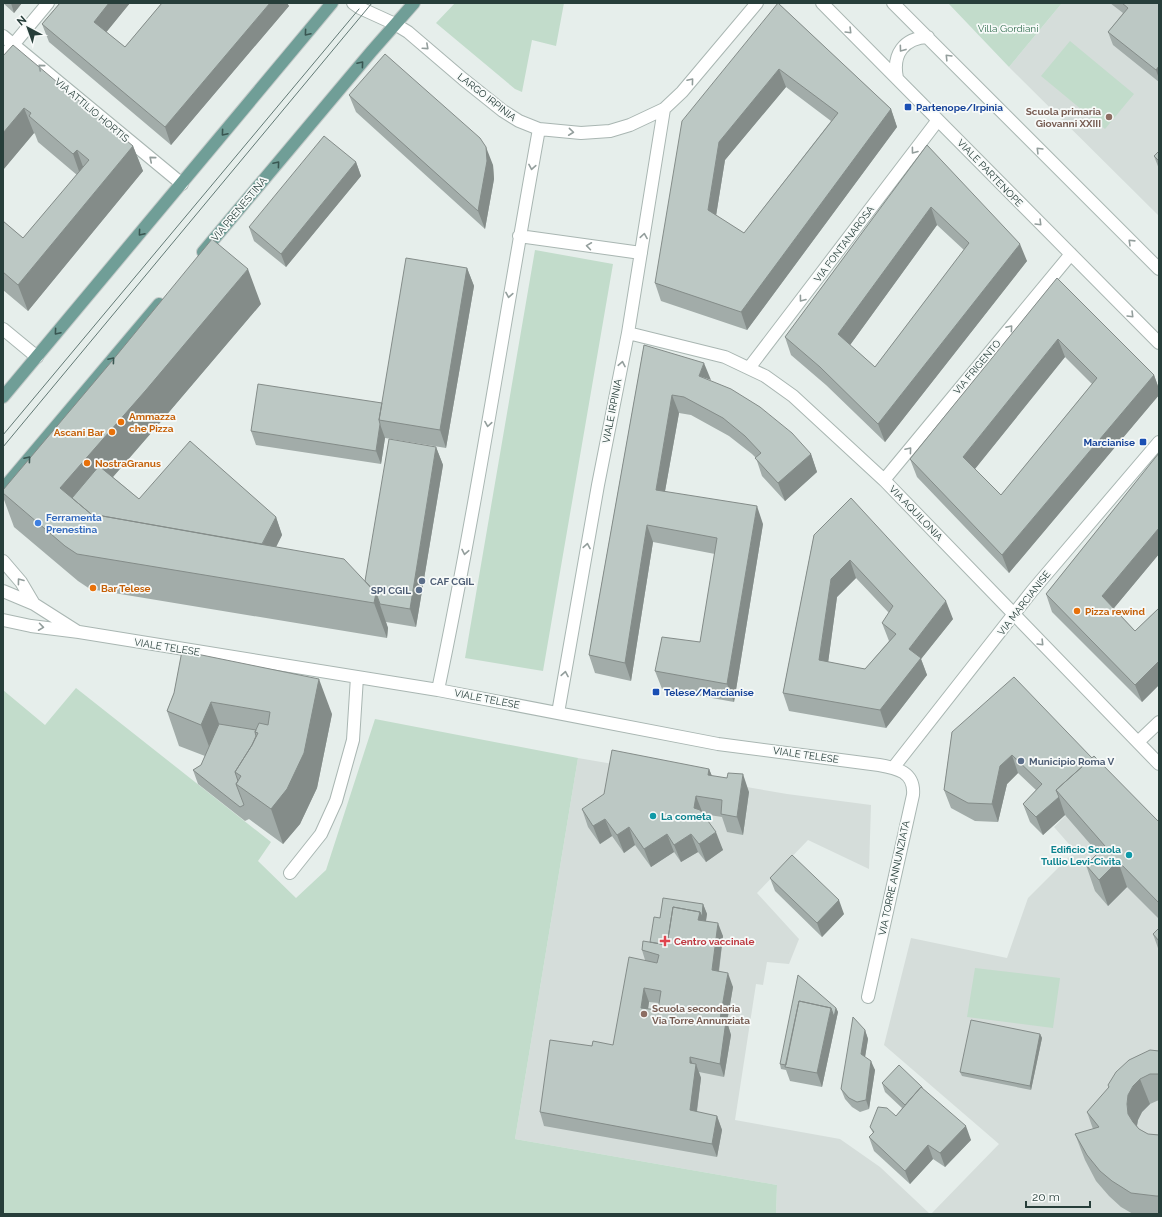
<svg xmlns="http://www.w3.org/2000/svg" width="1162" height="1217" viewBox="0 0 1162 1217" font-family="Raleway,sans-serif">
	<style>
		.built { fill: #d5ddda }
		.green { fill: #c2dccb }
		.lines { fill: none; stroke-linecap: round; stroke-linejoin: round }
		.minor-casing { stroke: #a9b6b2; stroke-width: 14 }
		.major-casing { stroke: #c3c9c8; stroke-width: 14 }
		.minor { stroke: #fff; stroke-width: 12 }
		.major { stroke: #709e97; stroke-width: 12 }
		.tram { stroke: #627975; stroke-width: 1 }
		.wall { fill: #a2aca9; fill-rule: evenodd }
		.shaded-wall { fill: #848c89 }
		.building { fill: #bcc8c4; stroke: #848c89; fill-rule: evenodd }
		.oneway { stroke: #939e9c }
		.oneway2 { stroke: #395651 }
		.transit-dot { fill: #1a4fb4; stroke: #f7faf9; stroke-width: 1.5 }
		.education-dot { fill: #8d6e63; stroke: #f7faf9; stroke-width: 1.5 }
		.food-dot { fill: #e8710a; stroke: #f7faf9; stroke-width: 1.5 }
		.shop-dot { fill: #3f7fe0; stroke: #f7faf9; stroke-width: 1.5 }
		.service-dot { fill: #5c6f8a; stroke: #f7faf9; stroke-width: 1.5 }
		.culture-dot { fill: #0f9aa8; stroke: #f7faf9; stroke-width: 1.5 }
		.health-dot { fill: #e0444e; stroke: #f7faf9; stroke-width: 1.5 }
		.labels { text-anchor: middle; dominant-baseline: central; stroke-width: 3.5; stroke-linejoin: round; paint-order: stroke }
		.park-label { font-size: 10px; fill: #357152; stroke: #f7faf9 }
		.street-label { font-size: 10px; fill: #273e3a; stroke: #f7faf9 }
		.transit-label { font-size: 10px; font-weight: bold; fill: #164399; stroke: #f7faf9; text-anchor: start }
		.education-label { font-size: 10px; font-weight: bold; fill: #785e54; stroke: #f7faf9; text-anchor: end }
		.food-label { font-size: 10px; font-weight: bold; fill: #c56008; stroke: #f7faf9; text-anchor: start }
		.shop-label { font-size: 10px; font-weight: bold; fill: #366cbe; stroke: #f7faf9; text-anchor: start }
		.service-label { font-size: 10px; font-weight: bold; fill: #4e5e75; stroke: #f7faf9; text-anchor: start }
		.culture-label { font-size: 10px; font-weight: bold; fill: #0d838f; stroke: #f7faf9; text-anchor: start }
		.health-label { font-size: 10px; font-weight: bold; fill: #be3a42; stroke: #f7faf9; text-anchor: start }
	</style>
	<rect width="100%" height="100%" fill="#e6eeeb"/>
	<path class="built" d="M1062 3H1159V216L1009 67Z
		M578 758 787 794 871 805 869 869 808 840 757 893 799 939 789 964 767 962 763 985 756 984 735 1120 840 1139 880 1167 930 1214H776L777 1185 515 1139Z
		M1065 816 1159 830V1214H931L999 1144 884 1045 911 938 1007 958 1028 898 1075 851 1054 827Z"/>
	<path class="green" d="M455 3H564L556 46 532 40 522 92 515 89 436 23Z
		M948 3H1062L1009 67Z
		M1070 41 1134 94 1105 129 1041 76Z
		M535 250 613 264 543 671 465 658Z
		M76 688 271 842 258 861 296 898 326 870 375 719 578 758 515 1139 777 1185 776 1214H3V690L45 725Z
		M975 968 1060 978 1053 1028 967 1017Z"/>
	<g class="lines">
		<g class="minor-casing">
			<path id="minor" d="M353 3 360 8 395 24 408 32 463 79 503 111 519 121 539 129 581 133 610 131 630 125 664 109 682 92 757 3
				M822 3 1159 343
				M893 3 1159 269
				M3 36 182 184
				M3 57 48 3
				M897 78C892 54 904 38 928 37
				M519 236 641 253
				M3 329 37 357
				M628 333 725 357 765 376 793 396 884 480 1159 764
				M749 368 938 120
				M884 480 1071 254
				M3 561 21 582 34 604
				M3 591 34 604 78 632
				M3 620 31 626 79 632 438 690 718 744 879 765C897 768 915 772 913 795L868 997
				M438 690C477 504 505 316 539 129
				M558 713 598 485 628 333 664 109
				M1138 742 1159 722
				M893 768 1032 591 1159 442
				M290 873 321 834 336 801 353 740 357 677"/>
		</g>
		<g class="major-casing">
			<path id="major" d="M203 252 371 52 414 3
				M3 397 332 3
				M3 489 159 304"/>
		</g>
		<use href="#minor" class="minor"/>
		<use href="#major" class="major"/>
		<path class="tram" d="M3 435 359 9
			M3 447 372 3"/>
	</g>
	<path class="wall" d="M3 3H22L14 13Z
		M60 3H130L106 32 125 47 162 3H287L289 6 171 145 49 42 42 24Z
		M778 3 891 109 897 127 747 330 661 301 655 283ZM786 87 831 121 744 233 716 216 725 160Z
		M1110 3H1159V82L1113 45 1108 32 1123 13Z
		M3 56 133 146 143 171 28 311 3 290V221L23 238 77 175 38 142 35 134 34 133 3 170Z
		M349 95 493 165 494 179 485 229 356 112Z
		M927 145 1027 261 885 442 826 385 791 355 785 337ZM937 225 964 250 875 367 850 345Z
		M1159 151V169L1154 156Z
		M356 162 361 176 286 267 254 241 249 227Z
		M467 268 474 286 446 448 385 438 381 464 256 445 251 431 382 403Z
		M1057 278 1154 375 1159 389V395L1009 573 917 477 910 459ZM1065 357 1092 384 1001 495 975 469Z
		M261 304 158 425 113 477 139 499 276 517 282 535 276 547 365 581 436 447 443 465 416 627 386 622 388 628 387 638 90 589 78 581 14 527 3 497V490Z
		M644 345 710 381 811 454 817 472 785 501 762 476 756 458 752 454 729 436 691 415 679 413 665 491 763 524 734 702 662 689 655 671 700 642 715 554 653 542 631 681 595 673 589 655Z
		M1159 453V554L1114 608 1135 631 1159 608V685L1142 702 1052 612 1046 594Z
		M814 535 953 619 921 659 927 675 886 728 789 711 783 693ZM856 578 889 613 882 623 889 641 865 669 828 662 837 597Z
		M174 693 332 714 317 788 300 824 283 844 249 819 245 821 198 784 193 770 201 765 205 756 179 746 167 711Z
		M952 732 1092 758 1159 822V919L1127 887 1108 906 1095 891 1086 865 1098 853 1065 815 1043 835 1030 822 1023 804 1036 790 1018 773 1007 784 998 822 975 821 951 808 944 790Z
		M709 769 712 776 749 792 743 835 727 832 722 817 703 814 723 850 706 862 698 852 681 862 674 852 651 867 635 845 624 853 612 836 600 844 588 827 582 809Z
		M770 878 844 914 822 937 775 891Z
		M703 904 707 914 706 921 723 936 719 972 733 987 727 1022 731 1035 724 1077 699 1072 701 1078 697 1112 717 1116 722 1130 717 1157 544 1126 540 1112 592 1046 613 1045 645 960 642 950 650 942 660 918ZM649 1002 659 1003 658 1010 648 1009Z
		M1159 928V951L1153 934Z
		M836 1008 838 1012 822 1087 790 1081 786 1070 781 1069 780 1064Z
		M865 1030 868 1039 865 1057 875 1070 869 1109 860 1112 852 1107 845 1099 841 1089Z
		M1040 1034 1042 1038 1031 1090 962 1076 960 1072Z
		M1159 1051V1100L1150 1104 1142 1112 1138 1120 1137 1126 1139 1129 1148 1134 1159 1135V1214H1133L1121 1207 1109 1196 1096 1181 1085 1160 1075 1134 1093 1129 1087 1112 1109 1088 1108 1085Z
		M882 1083 923 1089 971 1140 945 1167 933 1159 910 1184 874 1151 869 1137 873 1133 870 1127 896 1116 902 1108 885 1092Z"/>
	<path class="shaded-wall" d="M11 3H22L14 13Z
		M109 3H130L100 40 94 22Z
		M270 3H287L289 6 171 145 165 127Z
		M1159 66V79L1156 70Z
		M779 69 786 87 725 160 714 228 708 210 719 142Z
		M24 108 34 133 3 170V133Z
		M891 109 897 127 747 330 741 312Z
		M133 146 143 171 28 311 18 285Z
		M486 147 493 165 494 179 485 229 478 211Z
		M77 150 86 175 82 180 73 154Z
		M356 162 361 176 286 267 281 254Z
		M931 207 937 225 845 352 838 334Z
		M1020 244 1027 261 885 442 878 424Z
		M467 268 474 286 446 448 440 430Z
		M248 269 261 304 158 425 79 516 60 488Z
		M1058 339 1065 357 970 475 963 457Z
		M704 363 711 380 699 376Z
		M1154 375 1159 389V395L1009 573 1002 555Z
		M672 395 679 413 662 508 656 490Z
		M380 424 385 438 381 464 376 451Z
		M436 447 443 465 416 627 410 609Z
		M811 454 817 472 785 501 778 483Z
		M757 506 763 524 734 702 727 684Z
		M276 517 282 535 261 577 255 559Z
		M647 525 653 542 631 681 625 663Z
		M1159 528V554L1109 614 1102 596Z
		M850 560 856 578 837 597 826 678 819 660 831 579Z
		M376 593 388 628 387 638 374 603Z
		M946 601 953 619 921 659 927 675 886 728 880 710 909 649Z
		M1159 661V685L1142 702 1135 685Z
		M319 679 332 714 317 788 300 824 283 844 271 809Z
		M211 702 224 737 214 760 201 725Z
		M1012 755 1018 773 1007 784 998 822 992 804 1000 766Z
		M709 769 716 786 708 775Z
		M743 774 749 792 743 835 737 817Z
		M696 796 703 814 694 808Z
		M1059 797 1065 815 1043 835 1036 817Z
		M605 819 612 836 600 844 593 826Z
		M629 827 635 845 624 853 617 835Z
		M716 832 723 850 706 862 699 844Z
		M667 834 674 852 651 867 644 849Z
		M691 834 698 852 681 862 674 845Z
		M1118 861 1127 887 1108 906 1099 880Z
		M839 900 844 914 822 937 817 923Z
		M703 904 707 914 705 926 698 920 700 912Z
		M718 923 723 936 717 984 712 970Z
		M728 973 733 987 727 1022 731 1035 724 1077 720 1064V1019Z
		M644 988 649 1002 646 1022 641 1008Z
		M831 1008 836 1021 822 1087 817 1073Z
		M836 1008 838 1012 836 1021 834 1017Z
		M865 1030 868 1039 864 1063 861 1054Z
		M1040 1034 1042 1038 1031 1090 1030 1086Z
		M690 1057 695 1071 696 1064 701 1078 695 1124 690 1110Z
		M871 1061 875 1070 869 1109 866 1100Z
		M1140 1079 1150 1104 1142 1112 1138 1120 1136 1130 1128 1114 1127 1104 1128 1095 1133 1086Z
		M717 1116 722 1130 717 1157 712 1144Z
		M966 1126 971 1140 945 1167 940 1153Z
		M928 1145 933 1159 910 1184 905 1171Z"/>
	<path class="building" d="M60 3H109L94 22 125 47 162 3H270L165 127 42 24Z
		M778 3 891 109 741 312 655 283 682 121ZM779 69 838 113 744 233 708 210 719 142Z
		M1122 3H1159V66L1156 70 1108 32 1128 8Z
		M13 45 133 146 18 285 3 272V221L23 238 89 160 77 150 73 154 29 116 31 113 24 108 3 133V56Z
		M385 54 480 138 486 147 487 161 478 211 349 95Z
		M324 136 356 162 281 254 249 227Z
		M927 145 1020 244 878 424 820 367 785 337ZM931 207 969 243 875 367 838 334Z
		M1159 151V161L1154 156Z
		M212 239 248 269 146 390 60 488 91 514 344 559 376 593 374 603 77 554 65 546 3 493V490L112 361Z
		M406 258 467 268 440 430 379 420Z
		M1057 278 1154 375 1002 555 910 459ZM1058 339 1097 378 1001 495 963 457Z
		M644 345 704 363 699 376 731 389 760 407 792 433 811 454 778 483 755 458 761 453 745 436 723 418 684 397 672 395 656 490 757 506 727 684 655 671 662 637 700 642 717 538 647 525 625 663 589 655Z
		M258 384 382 403 379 420 380 424 376 451 251 431Z
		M389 439 436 447 410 609 380 604 376 593 365 581Z
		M190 441 276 517 262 544 91 514 72 498 99 466 139 499Z
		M1159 453V528L1102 596 1135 631 1159 608V661L1135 685 1046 594Z
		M851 498 946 601 909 649 921 658 880 710 783 693 814 535ZM850 560 893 606 882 623 896 634 865 669 819 660 831 579Z
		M182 651 319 679 304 753 287 789 271 809 236 784 241 776 235 772 252 745 258 733 255 732 259 723 268 725 270 712 211 702 201 725 167 711 174 693Z
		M1014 677 1092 758 1056 790 1059 797 1036 817 1023 804 1042 784 1012 755 1000 766 992 804 968 803 944 790 952 732Z
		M219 724 256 730 255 732 256 736 252 745 235 772 238 781 236 784 244 805 240 807 193 770 201 765Z
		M612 750 709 769 708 775 727 778 728 773 743 774 737 817 721 814 722 800 696 796 694 808 700 810 716 832 699 844 691 834 674 845 667 834 644 849 629 827 617 835 605 819 593 826 582 809 604 794Z
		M1094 756 1159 822V903L1118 861 1099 880 1086 865 1105 846 1056 790Z
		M792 855 839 900 817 923 770 878Z
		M663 898 703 904 702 917 700 912 673 907 667 945 650 942 654 917 660 918Z
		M673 907 700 912 698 920 718 923 712 970 728 973 720 1019 726 1021 720 1064 690 1057V1063L696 1064 690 1110 717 1116 712 1144 540 1112 550 1040 592 1046 593 1041 613 1045 629 957 657 963 659 955 642 950 643 941 667 945ZM644 988 661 991 658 1010 641 1008Z
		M1159 928V941L1153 934Z
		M798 975 836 1008 834 1017 831 1008 799 1001 786 1065 780 1064Z
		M799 1001 831 1008 817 1073 785 1067Z
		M853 1017 865 1030 861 1054 871 1061 866 1100 857 1102 849 1098 841 1089Z
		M971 1020 1040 1034 1030 1086 960 1072Z
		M1150 1050 1159 1051V1074H1150L1140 1079 1133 1086 1128 1095 1127 1104 1128 1114 1133 1122 1139 1129 1148 1134 1159 1135V1196H1156L1131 1193 1112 1181 1100 1171 1087 1155 1075 1134 1099 1127 1087 1112 1109 1087 1108 1085 1116 1072 1129 1060Z
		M899 1065 922 1087V1088L921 1087 905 1105 882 1083Z
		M921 1087 966 1126 940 1153 928 1145 905 1171 869 1137 874 1132 870 1127 878 1107 887 1108 896 1116Z"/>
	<defs><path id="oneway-chevron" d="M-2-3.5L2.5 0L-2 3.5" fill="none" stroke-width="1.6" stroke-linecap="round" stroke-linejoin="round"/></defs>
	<g class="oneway">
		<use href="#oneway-chevron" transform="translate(849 31) rotate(45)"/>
		<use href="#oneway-chevron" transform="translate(426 47) rotate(42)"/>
		<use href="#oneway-chevron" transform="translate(902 49) rotate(126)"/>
		<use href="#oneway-chevron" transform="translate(948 57) rotate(-134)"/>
		<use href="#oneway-chevron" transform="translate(41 67) rotate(-140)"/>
		<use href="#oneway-chevron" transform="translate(691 81) rotate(-50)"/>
		<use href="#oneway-chevron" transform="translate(571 132) rotate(6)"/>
		<use href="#oneway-chevron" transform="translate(1039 150) rotate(-135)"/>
		<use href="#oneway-chevron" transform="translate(914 151) rotate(127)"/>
		<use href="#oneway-chevron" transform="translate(152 159) rotate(-140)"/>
		<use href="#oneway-chevron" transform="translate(532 167) rotate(100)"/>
		<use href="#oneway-chevron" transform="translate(1039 223) rotate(45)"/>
		<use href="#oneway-chevron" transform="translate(644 236) rotate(-81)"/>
		<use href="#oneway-chevron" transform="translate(1131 242) rotate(-136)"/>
		<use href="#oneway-chevron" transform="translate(589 246) rotate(-172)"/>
		<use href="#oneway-chevron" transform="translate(509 295) rotate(100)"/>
		<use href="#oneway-chevron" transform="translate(802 299) rotate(127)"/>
		<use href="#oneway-chevron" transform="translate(1131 315) rotate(45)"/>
		<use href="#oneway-chevron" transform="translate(1010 328) rotate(-50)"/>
		<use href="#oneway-chevron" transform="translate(622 364) rotate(-79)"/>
		<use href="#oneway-chevron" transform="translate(488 424) rotate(99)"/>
		<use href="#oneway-chevron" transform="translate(909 450) rotate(-50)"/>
		<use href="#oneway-chevron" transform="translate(587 546) rotate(-80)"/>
		<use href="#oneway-chevron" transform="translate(465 552) rotate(101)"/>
		<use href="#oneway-chevron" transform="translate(20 581) rotate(-127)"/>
		<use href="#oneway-chevron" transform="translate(41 627) rotate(8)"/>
		<use href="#oneway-chevron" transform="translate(1041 643) rotate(46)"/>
		<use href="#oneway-chevron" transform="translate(565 674) rotate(-80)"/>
	</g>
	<g class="oneway2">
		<use href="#oneway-chevron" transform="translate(307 33) rotate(130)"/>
		<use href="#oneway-chevron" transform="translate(361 64) rotate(-50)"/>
		<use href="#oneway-chevron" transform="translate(224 133) rotate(130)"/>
		<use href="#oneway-chevron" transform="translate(277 164) rotate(-50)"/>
		<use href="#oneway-chevron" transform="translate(141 233) rotate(130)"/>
		<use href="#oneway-chevron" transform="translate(57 332) rotate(130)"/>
		<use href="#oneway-chevron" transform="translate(112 360) rotate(-50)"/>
		<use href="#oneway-chevron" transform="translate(28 459) rotate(-50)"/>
	</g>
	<g class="transit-dot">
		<rect x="904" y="103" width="8" height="8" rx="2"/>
		<rect x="1139" y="438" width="8" height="8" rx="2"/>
		<rect x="652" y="688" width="8" height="8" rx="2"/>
	</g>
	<g class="education-dot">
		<circle cx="1109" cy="117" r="4"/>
		<circle cx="644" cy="1014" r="4"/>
	</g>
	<g class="food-dot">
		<circle cx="121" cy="422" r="4"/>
		<circle cx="112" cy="432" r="4"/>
		<circle cx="87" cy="463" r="4"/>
		<circle cx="93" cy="588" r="4"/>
		<circle cx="1077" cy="611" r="4"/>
	</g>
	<circle class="shop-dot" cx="38" cy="523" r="4"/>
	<g class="service-dot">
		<circle cx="422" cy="581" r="4"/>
		<circle cx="419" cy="590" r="4"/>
		<circle cx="1021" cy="761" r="4"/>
	</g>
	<g class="culture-dot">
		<circle cx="653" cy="816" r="4"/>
		<circle cx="1129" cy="855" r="4"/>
	</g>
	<path class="health-dot" d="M663 935h4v4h4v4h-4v4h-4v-4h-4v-4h4z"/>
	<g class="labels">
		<g class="park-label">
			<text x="1008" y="28">Villa Gordiani</text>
		</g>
		<g class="street-label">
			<text transform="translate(487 97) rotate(38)">LARGO IRPINIA</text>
			<text transform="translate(92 110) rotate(40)">VIA ATTILIO HORTIS</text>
			<text transform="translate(990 173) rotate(46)">VIALE PARTENOPE</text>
			<text transform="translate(239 209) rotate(-50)">VIA PRENESTINA</text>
			<text transform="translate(844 244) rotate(-53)">VIA FONTANAROSA</text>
			<text transform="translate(977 367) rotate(-50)">VIA FRIGENTO</text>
			<text transform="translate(612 411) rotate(-79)">VIALE IRPINIA</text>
			<text transform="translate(916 513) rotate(46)">VIA AQUILONIA</text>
			<text transform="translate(1024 603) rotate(-52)">VIA MARCIANISE</text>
			<text transform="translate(167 647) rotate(9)">VIALE TELESE</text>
			<text transform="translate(487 699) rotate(11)">VIALE TELESE</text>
			<text transform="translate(806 755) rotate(8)">VIALE TELESE</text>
			<text transform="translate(894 878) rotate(-78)">VIA TORRE ANNUNZIATA</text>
		</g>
		<g class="transit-label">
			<text x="916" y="107">Partenope/Irpinia</text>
			<text x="1135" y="442" text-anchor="end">Marcianise</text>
			<text x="664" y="692">Telese/Marcianise</text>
		</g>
		<g class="education-label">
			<text x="1101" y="111">Scuola primaria<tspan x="1101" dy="12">Giovanni XXIII</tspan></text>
			<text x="652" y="1008" text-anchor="start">Scuola secondaria<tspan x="652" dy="12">Via Torre Annunziata</tspan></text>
		</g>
		<g class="food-label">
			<text x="129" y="416">Ammazza<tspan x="129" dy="12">che Pizza</tspan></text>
			<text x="104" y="432" text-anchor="end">Ascani Bar</text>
			<text x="95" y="463">NostraGranus</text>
			<text x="101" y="588">Bar Telese</text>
			<text x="1085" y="611">Pizza rewind</text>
		</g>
		<g class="shop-label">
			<text x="46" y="517">Ferramenta<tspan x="46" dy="12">Prenestina</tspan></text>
		</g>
		<g class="service-label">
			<text x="430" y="581">CAF CGIL</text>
			<text x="411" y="590" text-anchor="end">SPI CGIL</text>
			<text x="1029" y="761">Municipio Roma V</text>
		</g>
		<g class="culture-label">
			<text x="661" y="816">La cometa</text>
			<text x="1121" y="849" text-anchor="end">Edificio Scuola<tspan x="1121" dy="12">Tullio Levi-Civita</tspan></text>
		</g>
		<g class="health-label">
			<text x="674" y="941">Centro vaccinale</text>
		</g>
	</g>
	<rect width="1162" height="1217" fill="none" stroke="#273e3a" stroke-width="8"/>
	<g transform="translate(28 28) rotate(319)" stroke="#f7faf9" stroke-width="3" paint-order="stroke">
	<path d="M0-3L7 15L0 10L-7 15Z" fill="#273e3a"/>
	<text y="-6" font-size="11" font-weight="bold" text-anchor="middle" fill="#273e3a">N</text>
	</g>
	<path d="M1026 1201v6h64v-6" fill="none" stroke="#273e3a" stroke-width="2"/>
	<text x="1032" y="1201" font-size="12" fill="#273e3a" stroke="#f7faf9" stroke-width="3" paint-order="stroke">20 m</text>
</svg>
